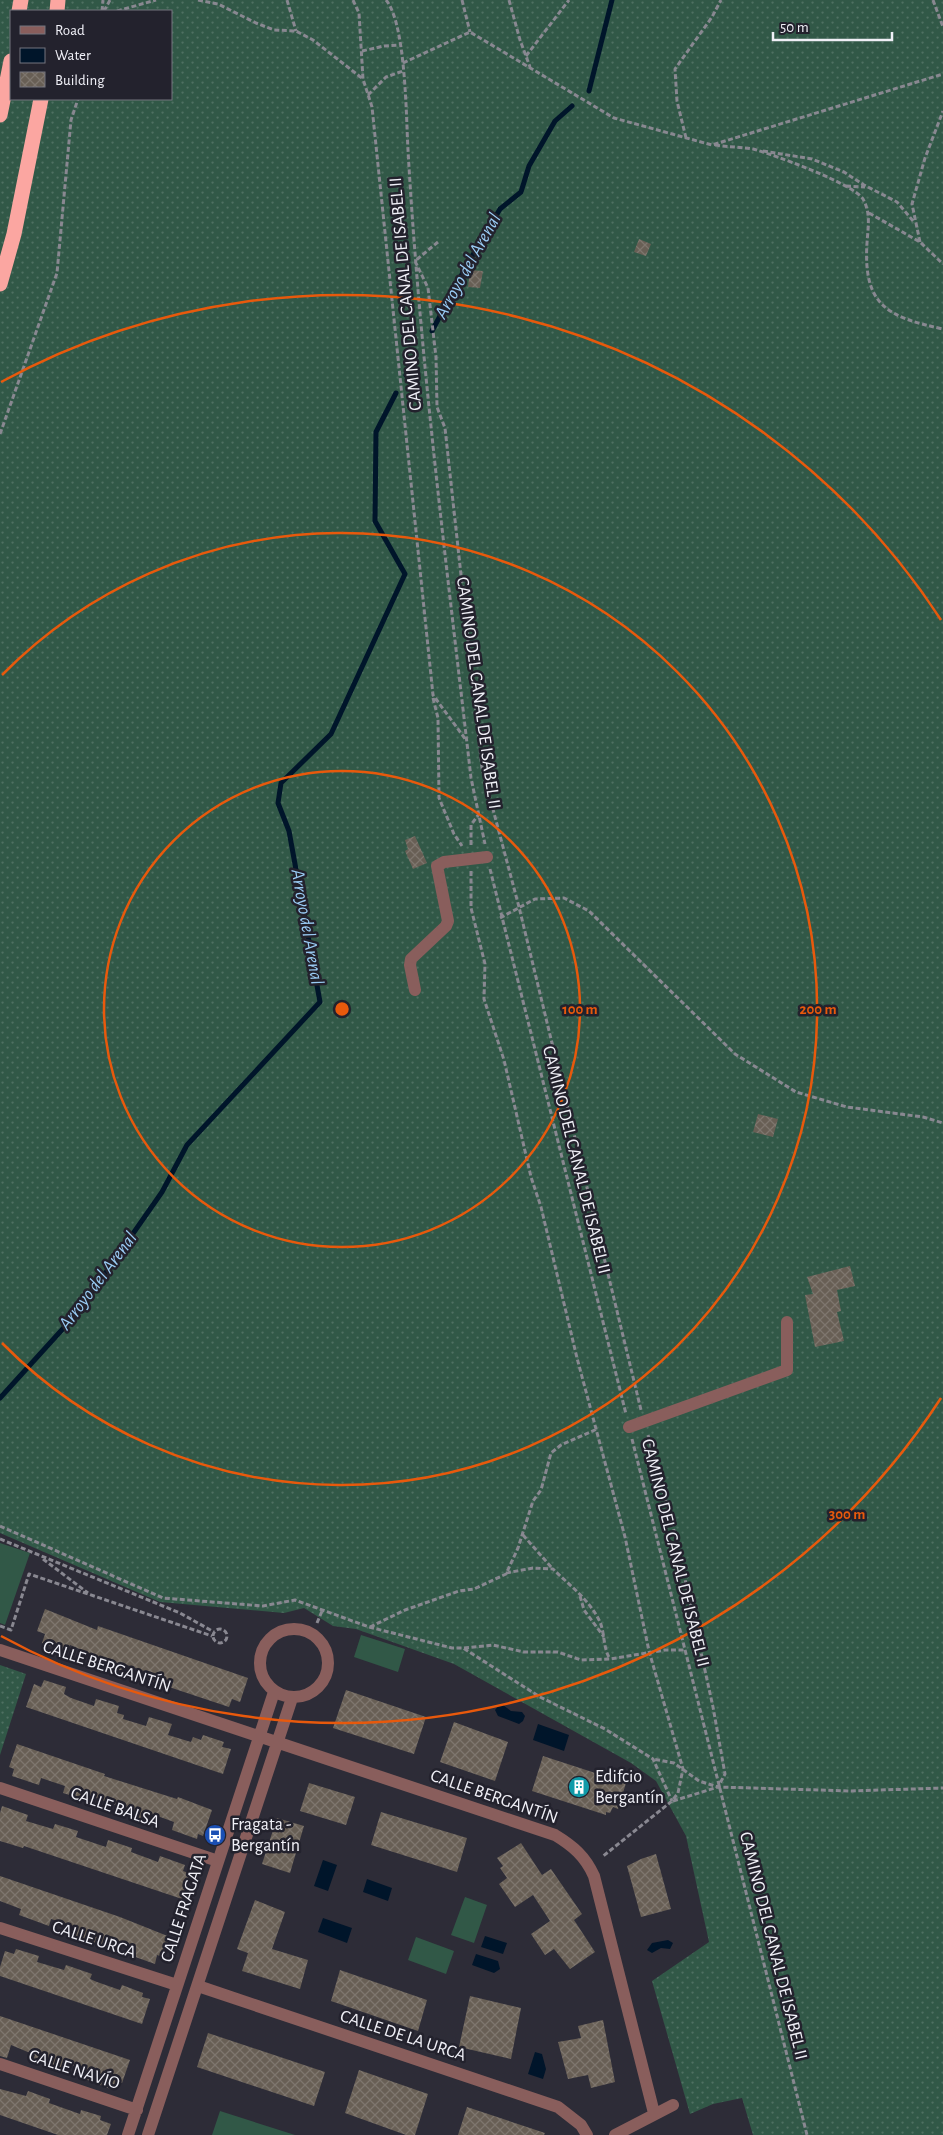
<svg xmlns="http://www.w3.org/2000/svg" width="943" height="2135" viewBox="0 0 943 2135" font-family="'Alegreya Sans',sans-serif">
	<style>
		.grass { fill: url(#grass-dots); fill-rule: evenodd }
		.pitch { fill: #315847 }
		.water { fill: #00152a }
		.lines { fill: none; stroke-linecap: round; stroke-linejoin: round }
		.stream { stroke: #00152a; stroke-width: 5 }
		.building { fill: url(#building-cross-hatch) }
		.path { stroke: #898891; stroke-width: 3; stroke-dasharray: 5 2.5; stroke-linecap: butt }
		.minor { stroke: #895e5c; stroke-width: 12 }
		.highway { stroke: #fba6a1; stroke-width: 15 }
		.ring { fill: none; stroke: #e8590c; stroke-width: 2.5 }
		.labels { text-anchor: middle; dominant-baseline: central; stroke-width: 5; stroke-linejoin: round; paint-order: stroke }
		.street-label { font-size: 18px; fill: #f0f0f7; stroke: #23222d }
		.poi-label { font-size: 18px; fill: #f0f0f7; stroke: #23222d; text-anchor: start }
		.water-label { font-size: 19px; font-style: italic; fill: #9accf5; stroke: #23222d }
		.centre { fill: #e8590c; stroke: #23222d; stroke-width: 2.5 }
		.ring-label { font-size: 15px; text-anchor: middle; font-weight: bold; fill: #e8590c; stroke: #23222d; stroke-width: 5; stroke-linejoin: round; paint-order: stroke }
	</style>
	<defs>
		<pattern id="grass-dots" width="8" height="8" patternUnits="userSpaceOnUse" patternTransform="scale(1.25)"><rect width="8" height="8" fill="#315847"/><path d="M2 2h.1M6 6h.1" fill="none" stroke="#4f7062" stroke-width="1.8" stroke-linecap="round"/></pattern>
		<pattern id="building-cross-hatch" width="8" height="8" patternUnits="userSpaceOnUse" patternTransform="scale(1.25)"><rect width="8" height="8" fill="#685f55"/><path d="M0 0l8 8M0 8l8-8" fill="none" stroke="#7e766e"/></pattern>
	</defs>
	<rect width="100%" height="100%" fill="#2d2c37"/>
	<path class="grass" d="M0 0H943V2135H753L742 2098 713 2104 690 2114 652 1981 709 1942 686 1836 656 1781 631 1763 454 1664 356 1629 333 1626 304 1608 284 1613 160 1602 0 1533ZM11 11H171V99H11Z
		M0 1665 26 1674 0 1755Z"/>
	<path class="pitch" d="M0 1543 30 1553 5 1625 0 1623Z
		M361 1635 405 1649 398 1672 354 1657Z
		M465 1897 487 1905 474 1943 451 1935Z
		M416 1937 454 1951 446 1974 408 1960Z
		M220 2111 295 2135H212Z"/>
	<path class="water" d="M499 1705H503L511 1711 522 1712 525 1716 523 1721 519 1724 498 1716 495 1710Z
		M538 1724 569 1735 564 1751 533 1740Z
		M323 1860 337 1865 328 1891 314 1886Z
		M367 1879 392 1888 388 1901 363 1892Z
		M323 1918 352 1928 347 1943 318 1932Z
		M485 1936 507 1943 503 1954 481 1947Z
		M668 1940 673 1943 670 1949 661 1948 652 1953 647 1950 652 1943Z
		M476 1954 498 1961 500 1969 494 1973 472 1965Z
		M535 2052 542 2054 546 2069 543 2079 528 2074Z"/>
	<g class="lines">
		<path class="stream" d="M589 91 612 0
			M432 331 468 263 500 209 521 192 529 166 555 121 572 106
			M406 375 415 360
			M0 1398 79 1311 162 1192 187 1145 320 1002 289 831 278 803 281 783 331 734 405 574 375 521 376 432 396 393"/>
	</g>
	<path class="building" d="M639 239 651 244 646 256 634 252Z
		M470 270 483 271 480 288 468 287Z
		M415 836 427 863 413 869 405 851 408 849 405 840Z
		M758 1114 778 1119 773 1137 753 1132Z
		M850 1266 855 1286 837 1290 841 1311 837 1312 844 1341 815 1347 805 1295 813 1294 807 1277Z
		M45 1609 97 1630 98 1626 248 1678 240 1702 232 1699 229 1707 148 1680 150 1673 124 1664 122 1671 93 1659 94 1655 70 1645 67 1652 42 1643 45 1634 37 1631Z
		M44 1680 66 1687 64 1694 71 1698 94 1706 96 1699 119 1706 117 1713 124 1715 123 1719 146 1726 149 1717 172 1724 168 1735 191 1742 193 1737 201 1740 203 1735 224 1742 222 1747 231 1749 223 1774 26 1707 34 1684 41 1687Z
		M346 1690 426 1717 414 1754 333 1728Z
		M454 1722 508 1742 495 1781 440 1762Z
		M17 1744 105 1774 104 1776 177 1799 178 1797 212 1810 203 1836 198 1834 197 1839 172 1830 174 1822 152 1814 143 1813 142 1819 117 1811 119 1806 90 1796 89 1801 63 1793 65 1786 41 1778 39 1785 12 1776 14 1769 9 1767Z
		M543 1756 626 1783 618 1809 613 1807 610 1813 606 1812V1815L532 1791Z
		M309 1783 355 1797 346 1825 300 1811Z
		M2 1806 28 1815 26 1821 53 1829 55 1824 78 1831 76 1837 106 1847 108 1840 132 1848 131 1852 158 1862 160 1856 185 1865 183 1871 191 1874 182 1899 24 1846 23 1848 0 1841V1813Z
		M381 1812 467 1838 457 1872 371 1845Z
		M277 1818 304 1826 290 1873 262 1864Z
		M521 1843 542 1875 551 1869 582 1914 574 1920 595 1952 570 1969 554 1949 545 1955 531 1934 550 1921 533 1895 515 1907 499 1884 507 1878 500 1868 503 1866 497 1858Z
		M656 1854 671 1909 641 1917 627 1866 641 1859Z
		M0 1876 120 1917 170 1937 163 1957 157 1955 155 1964 127 1954 130 1946 107 1937 104 1946 75 1936 78 1927 51 1919 49 1926 19 1915 21 1909 0 1901Z
		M255 1900 285 1912 272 1949 308 1960 300 1989 242 1971 248 1953 237 1949Z
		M16 1949 39 1956 37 1962 64 1970 66 1965 92 1974 90 1979 97 1982 120 1990 122 1985 143 1993 142 1997 150 1999 142 2024 0 1976V1967L5 1951 14 1954Z
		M340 1970 427 2000 418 2031 331 2001Z
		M470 1996 521 2008 511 2059 459 2047Z
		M0 2016 130 2060 122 2083 116 2081 113 2090 85 2079 87 2071 63 2062 60 2070 33 2060 35 2055 11 2045 7 2058 0 2056Z
		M603 2020 615 2082 591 2088 588 2075 568 2079 558 2042 581 2038 578 2026Z
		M208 2033 325 2072 314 2106 197 2067Z
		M359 2070 428 2094 415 2135H406L345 2113Z
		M0 2089 26 2096 28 2091 50 2099 49 2103 80 2114 81 2110 101 2116 100 2120 111 2124 107 2135H58L0 2115Z
		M467 2107 545 2133 544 2135H458Z"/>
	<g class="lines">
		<path class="path" d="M198 0 218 4 256 23 274 30 296 31 313 40 363 79
			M287 0 296 31
			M353 0 359 13 363 79 372 107 433 695 466 740
			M386 0C406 24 406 116 408 150 420 360 447 569 471 778L485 844
			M462 0 470 32
			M509 0 520 40 530 67
			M933 0 943 27
			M102 11 103 0
			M104 11 110 0
			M117 11 156 0
			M362 51 384 46 399 45
			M526 56 569 0
			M403 63 470 32 614 118 712 145 943 74
			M368 95 386 77 403 71
			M686 138 677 101 675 69 712 17 721 0
			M715 145C728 147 741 147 753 149 772 154 854 184 863 199 871 213 868 227 867 243 863 305 887 317 943 329
			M763 151 812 159 844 172 864 185 897 202 914 222
			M846 186 865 187
			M869 213 920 242 943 264
			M438 242 415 261 428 288 436 357 437 407 445 428 482 768 519 907 641 1410
			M920 242 912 204 925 158 943 111
			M0 434 57 273 71 120 78 99
			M433 698 438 718 439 798 454 834 462 846
			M471 845V825L479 814
			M490 869 626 1414
			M471 871V908L485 964 484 999 504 1060 531 1177 541 1207 577 1358 625 1537 649 1651 683 1769 678 1793 672 1801 602 1857
			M500 918 535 899 564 898 589 911 735 1054 796 1092 847 1107 923 1117 943 1123
			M648 1435 676 1538 713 1707 725 1774 718 1787 699 1781 674 1763 653 1759
			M632 1439 807 2135
			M0 1526 163 1598 263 1606 295 1600 369 1627 452 1648H463L540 1697 605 1729 653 1759 672 1801
			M523 1535 552 1568
			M0 1539 180 1613 214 1632
			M43 1559 88 1593
			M506 1573 533 1568 553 1569C569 1585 590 1600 600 1622 605 1634 603 1648 610 1659
			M580 1596 584 1610 604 1637
			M317 1623 322 1611
			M0 1626 11 1630 29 1574 212 1636
			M370 1627 405 1610 459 1591 474 1589 506 1574 518 1548 533 1501 541 1490 551 1453 561 1445 597 1429
			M213 1636a7 7 0 1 1 14 0a7 7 0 1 1-14 0Z
			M464 1648 493 1645 524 1652H558L581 1660 610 1659 665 1650H684
			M673 1801 718 1787 851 1791 943 1788"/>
		<path class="minor" d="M415 990 410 965 411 959 446 926 448 921 437 866 444 862 487 857
			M629 1427 787 1370V1322
			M260 1663a34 34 0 1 1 68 0a34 34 0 1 1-68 0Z
			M0 1650 555 1835C573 1846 585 1856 594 1876L654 2113
			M0 1788 218 1861
			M0 1928 177 1985
			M198 1986 558 2107 581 2125 587 2135
			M0 2064 137 2110
			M128 2135 274 1692
			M148 2135 292 1698
			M615 2135 673 2105"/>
		<path class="highway" d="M19 11 21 0
			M57 11 58 0
			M0 115 11 61
			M0 284 14 234 41 99"/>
	</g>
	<g class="ring">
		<circle cx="342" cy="1009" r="238"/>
		<path d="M2 675A476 476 0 1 1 2 1343"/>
		<path d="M941 1398A714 714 0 0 1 1 1636M1 382A714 714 0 0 1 941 620"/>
	</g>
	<defs>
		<g id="building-disc" transform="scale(1.125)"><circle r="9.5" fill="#0f9aa8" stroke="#23222d"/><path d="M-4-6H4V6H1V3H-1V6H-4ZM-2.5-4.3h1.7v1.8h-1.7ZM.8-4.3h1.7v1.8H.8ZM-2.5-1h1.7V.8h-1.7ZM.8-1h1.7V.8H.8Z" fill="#fff"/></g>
		<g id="bus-disc" transform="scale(1.125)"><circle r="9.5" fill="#1a4fb4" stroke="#23222d"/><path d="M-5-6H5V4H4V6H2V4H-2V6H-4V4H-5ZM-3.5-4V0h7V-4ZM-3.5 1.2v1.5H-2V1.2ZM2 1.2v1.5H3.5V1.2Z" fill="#fff"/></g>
	</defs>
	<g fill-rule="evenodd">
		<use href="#building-disc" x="579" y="1787"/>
		<use href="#bus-disc" x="215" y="1835"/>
	</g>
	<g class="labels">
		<g class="street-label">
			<text transform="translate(406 294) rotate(-95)">CAMINO DEL CANAL DE ISABEL II</text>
			<text transform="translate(478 693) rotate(82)">CAMINO DEL CANAL DE ISABEL II</text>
			<text transform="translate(576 1160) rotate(76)">CAMINO DEL CANAL DE ISABEL II</text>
			<text transform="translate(675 1553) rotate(76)">CAMINO DEL CANAL DE ISABEL II</text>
			<text transform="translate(107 1667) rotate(18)">CALLE BERGANTÍN</text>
			<text transform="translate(494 1797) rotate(19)">CALLE BERGANTÍN</text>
			<text transform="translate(115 1808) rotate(19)">CALLE BALSA</text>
			<text transform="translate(184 1908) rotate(-72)">CALLE FRAGATA</text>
			<text transform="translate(94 1940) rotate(18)">CALLE URCA</text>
			<text transform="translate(773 1946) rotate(76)">CAMINO DEL CANAL DE ISABEL II</text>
			<text transform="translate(403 2036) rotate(18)">CALLE DE LA URCA</text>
			<text transform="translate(74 2070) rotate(18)">CALLE NAVÍO</text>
		</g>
		<g class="poi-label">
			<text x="595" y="1777">Edifcio<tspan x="595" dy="21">Bergantín</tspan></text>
			<text x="231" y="1825">Fragata -<tspan x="231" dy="21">Bergantín</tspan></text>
		</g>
		<g class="water-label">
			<text transform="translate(468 266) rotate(-61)">Arroyo del Arenal</text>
			<text transform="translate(307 927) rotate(80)">Arroyo del Arenal</text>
			<text transform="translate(98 1281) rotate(-53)">Arroyo del Arenal</text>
		</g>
	</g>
	<circle cx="342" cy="1009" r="8" class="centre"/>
	<g class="ring-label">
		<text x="580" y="1014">100 m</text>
		<text x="818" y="1014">200 m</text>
		<text x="847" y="1519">300 m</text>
	</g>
	<rect x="10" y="10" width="162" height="90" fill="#23222d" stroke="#75747e"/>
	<rect x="20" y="26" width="25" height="8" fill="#895e5c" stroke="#75747e"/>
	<text x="55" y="35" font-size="15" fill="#f0f0f7">Road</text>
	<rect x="20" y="48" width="25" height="15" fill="#00152a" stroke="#75747e"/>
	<text x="55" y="60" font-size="15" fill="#f0f0f7">Water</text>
	<rect x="20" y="72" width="25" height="15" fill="url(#building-cross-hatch)" stroke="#75747e"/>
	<text x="55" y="85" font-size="15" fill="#f0f0f7">Building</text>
	<path d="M773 32v8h119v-8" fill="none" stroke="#f0f0f7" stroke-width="2.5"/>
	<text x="780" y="32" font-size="15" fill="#f0f0f7" stroke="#23222d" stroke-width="4" paint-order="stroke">50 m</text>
</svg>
